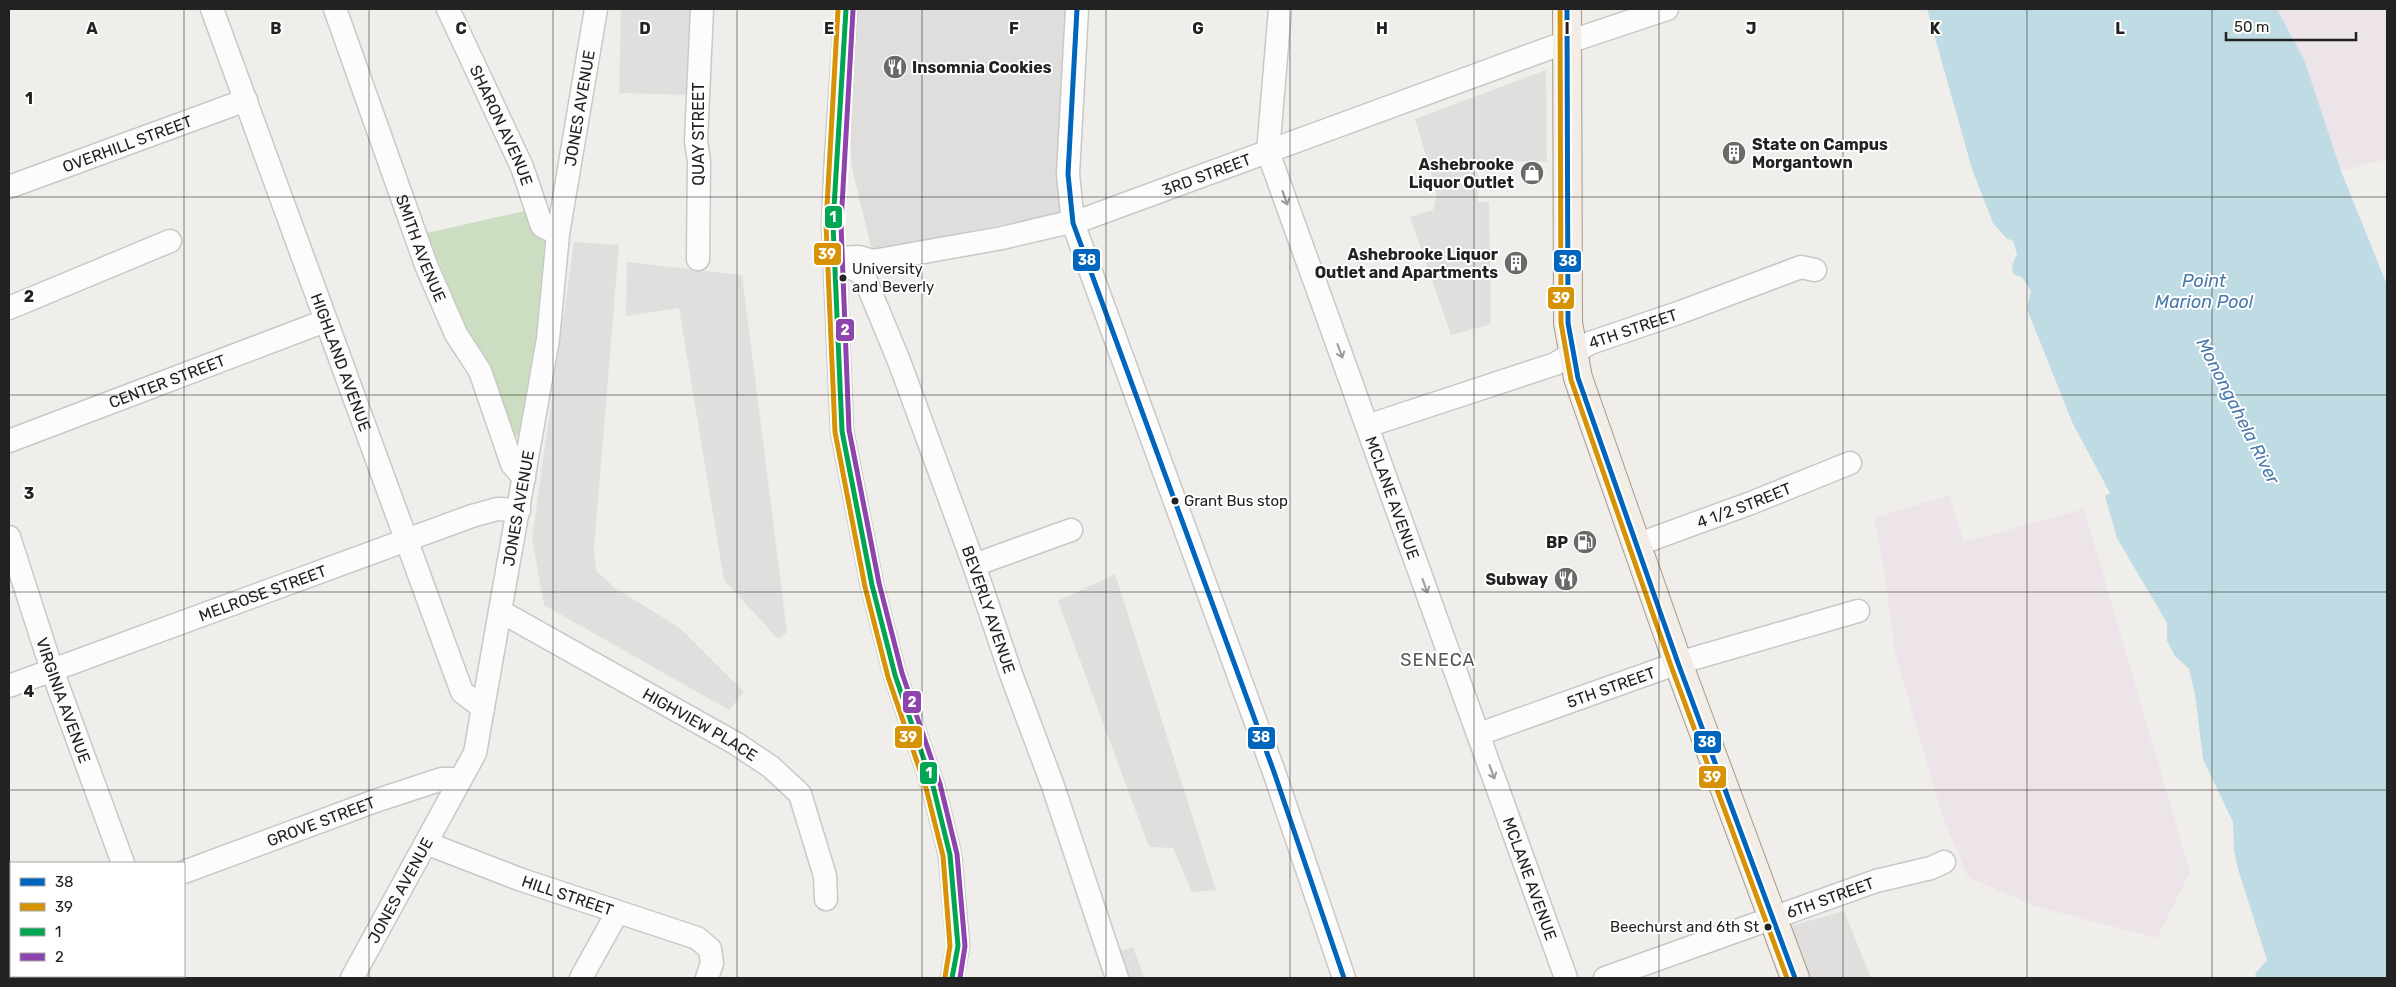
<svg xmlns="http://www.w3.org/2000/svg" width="2396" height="987" viewBox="0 0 2396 987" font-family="Rubik,sans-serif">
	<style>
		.residential { fill: #dfdedc }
		.industrial { fill: #ede4e9 }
		.forest { fill: #cbdec1 }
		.parking { fill: #e0dfde }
		.water { fill: #bfdbe3 }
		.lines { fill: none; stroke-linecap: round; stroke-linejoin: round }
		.minor-casing { stroke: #c9c8c7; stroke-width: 25 }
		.major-casing { stroke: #a79c86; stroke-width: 30 }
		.minor { stroke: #fdfcfc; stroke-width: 22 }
		.major { stroke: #f3ede7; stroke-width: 28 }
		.bus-1-casing { stroke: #fff; stroke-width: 9 }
		.bus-2-casing { stroke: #fff; stroke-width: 9 }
		.bus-3-casing { stroke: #fff; stroke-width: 9 }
		.bus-4-casing { stroke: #fff; stroke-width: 9 }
		.bus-1 { stroke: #0065bd; stroke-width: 5 }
		.bus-2 { stroke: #d79205; stroke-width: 5 }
		.bus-3 { stroke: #00a651; stroke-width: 5 }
		.bus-4 { stroke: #8e44ad; stroke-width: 5 }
		.oneway { stroke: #9a9a9a }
		.grid { fill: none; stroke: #222; stroke-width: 1; stroke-opacity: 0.55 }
		.bus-dot { fill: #222; stroke: #fff; stroke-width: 2 }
		.labels { text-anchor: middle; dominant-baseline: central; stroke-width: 4; stroke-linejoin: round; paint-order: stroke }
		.bus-label { font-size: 15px; fill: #222; stroke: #fff; text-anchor: start }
		.poi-label { font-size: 16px; font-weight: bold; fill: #222; stroke: #fff; text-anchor: end }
		.street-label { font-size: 16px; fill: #222; stroke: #fff }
		.water-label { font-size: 18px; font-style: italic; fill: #4a7aab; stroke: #fff }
		.neighbourhood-label { font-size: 18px; letter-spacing: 1px; fill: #555; stroke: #fff }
		.grid-label { font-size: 16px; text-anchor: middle; font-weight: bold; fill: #222; stroke: #fff; stroke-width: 4; stroke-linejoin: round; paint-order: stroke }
		.line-badge { stroke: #fff; stroke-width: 2 }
		.badge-label { font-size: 14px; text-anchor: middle; font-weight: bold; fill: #fff }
	</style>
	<rect width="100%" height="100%" fill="#f0eeeb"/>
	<path class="residential" d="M858 9H1067L1059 213 872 251 852 168 849 114Z"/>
	<path class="industrial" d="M2277 9H2387V159L2341 171 2305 62Z
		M1949 495 1964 542 2084 509 2190 872 2157 938 2034 906 1968 877 1943 818 1895 653 1884 569 1874 518Z"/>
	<path class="forest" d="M529 210 551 238 525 431 510 441 427 233Z"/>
	<path class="parking" d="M621 9H692L689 95 619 93Z
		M1546 70 1547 162 1474 160V171L1478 174V202H1489L1491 324 1451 335 1410 217 1433 210 1437 193 1415 119Z
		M574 242 619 245 594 547 596 571 615 588 680 628 744 692 729 710 544 605 532 538Z
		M627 262 742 275 787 632 778 639 724 580 679 308 626 316Z
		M1115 574 1216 890 1192 892 1173 848 1149 847 1058 601Z
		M1844 911 1871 978H1805L1787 927Z
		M1133 947 1144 978H1130L1120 951Z"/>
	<path class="water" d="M1927 9H2277L2305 62 2341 171 2387 285V978H2257L2255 974 2267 960 2238 869 2234 850 2233 822 2203 759 2195 694 2189 669 2175 656 2167 641V623L2117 538 2105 496 2110 493 2073 424 2027 309 2031 291 2022 277 2013 274 2012 265 2017 254 2013 241 2006 238 1993 223 1972 169Z"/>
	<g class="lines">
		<g class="minor-casing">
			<g id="minor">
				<path id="s1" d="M212 9 462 692 483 708"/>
				<path id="s2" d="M335 9 426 265 456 334 480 371 512 464 524 478"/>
				<path id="s3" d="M448 9 522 167 542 226 558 234"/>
				<path d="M846 9 836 157 833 224 842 431 872 585 895 675 933 786 950 855 958 946 952 978"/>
				<path d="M1077 9 1068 174 1073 223 1274 772 1344 978"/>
				<path id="s4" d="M1280 9 1268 152 1566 978"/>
				<path id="s5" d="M9 187 246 100"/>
				<path id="s6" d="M834 258 859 257 873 261 1002 238 1087 218 1550 48 1667 9"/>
				<path d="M698 259 699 161 696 141 702 9"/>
				<path id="s7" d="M837 260 863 274 899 361 974 565 1011 674 1053 786 1117 978"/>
				<path d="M9 308 170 241"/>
				<path id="s8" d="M1367 426 1555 364 1590 343 1681 312 1801 267 1815 270"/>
				<path id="s9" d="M9 441 325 321"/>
				<path id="s10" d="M9 537 52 670 123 863"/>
				<path id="s11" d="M1636 545 1751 503 1850 463"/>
				<path d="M974 565 1071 530"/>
				<path id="s12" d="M500 611 735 743 771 767 800 794 825 876 826 899"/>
				<path id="s13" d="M9 686 472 516 497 509 519 510"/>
				<path id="s14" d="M1479 734 1678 663 1858 611"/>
				<path id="s15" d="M426 843 519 879 697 938 710 949 712 963 707 978"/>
				<path id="s16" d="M184 872 375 801 442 779H460"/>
				<path d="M9 938 11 937"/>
				<path d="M166 976 167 978"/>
				<path id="s17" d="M352 978 475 753 548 339 558 234 596 9"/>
				<path d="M581 978 617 913"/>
				<path id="s18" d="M1605 978 1876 881 1931 868 1944 862"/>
			</g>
		</g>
		<g class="major-casing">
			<path id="major" d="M1567 9 1568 323 1578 378 1678 663 1795 978"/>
		</g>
		<use href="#minor" class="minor"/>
		<use href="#major" class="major"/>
		<g class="bus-1-casing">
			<path id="bus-1" d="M1077 9 1068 174 1073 223 1274 772 1344 978
				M1567 9 1568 323 1578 378 1678 663 1795 978"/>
		</g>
		<g class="bus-2-casing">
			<path id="bus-2" d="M838 9 826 224 835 432 865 587 888 677 926 788 943 856 950 946 945 977
				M1560 9 1561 323 1571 380 1671 666 1787 978"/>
		</g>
		<g class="bus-3-casing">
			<path id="bus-3" d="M846 9 833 224 842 431 872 585 895 675 933 786 950 855 958 946 952 978"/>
		</g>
		<g class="bus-4-casing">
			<path id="bus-4" d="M853 10 841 224 849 430 879 583 902 673 940 784 957 854 965 946 960 978"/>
		</g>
		<use href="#bus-1" class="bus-1"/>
		<use href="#bus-2" class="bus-2"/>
		<use href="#bus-3" class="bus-3"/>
		<use href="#bus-4" class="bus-4"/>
	</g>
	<defs><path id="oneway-shaft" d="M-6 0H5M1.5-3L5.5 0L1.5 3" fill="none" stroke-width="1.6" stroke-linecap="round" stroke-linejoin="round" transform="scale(1.25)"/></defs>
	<g class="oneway">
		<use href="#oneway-shaft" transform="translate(1285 198) rotate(70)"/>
		<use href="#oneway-shaft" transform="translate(1340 351) rotate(70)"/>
		<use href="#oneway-shaft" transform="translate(1425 586) rotate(70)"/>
		<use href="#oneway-shaft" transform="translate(1492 772) rotate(70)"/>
	</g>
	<path class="grid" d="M184 9V978M369 9V978M553 9V978M737 9V978M922 9V978M1106 9V978M1290 9V978M1474 9V978M1659 9V978M1843 9V978M2027 9V978M2212 9V978M9 197H2387M9 395H2387M9 592H2387M9 790H2387"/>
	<defs>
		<g id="restaurant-disc" transform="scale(1.25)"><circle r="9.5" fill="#6a6968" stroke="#fff"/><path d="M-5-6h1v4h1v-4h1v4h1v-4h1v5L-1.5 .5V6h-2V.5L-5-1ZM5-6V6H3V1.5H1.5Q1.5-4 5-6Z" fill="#fff"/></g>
		<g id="building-disc" transform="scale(1.25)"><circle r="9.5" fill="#6a6968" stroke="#fff"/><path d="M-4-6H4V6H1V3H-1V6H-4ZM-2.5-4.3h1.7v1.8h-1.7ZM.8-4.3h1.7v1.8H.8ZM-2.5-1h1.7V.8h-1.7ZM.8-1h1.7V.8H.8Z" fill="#fff"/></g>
		<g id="shop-disc" transform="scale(1.25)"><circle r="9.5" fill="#6a6968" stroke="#fff"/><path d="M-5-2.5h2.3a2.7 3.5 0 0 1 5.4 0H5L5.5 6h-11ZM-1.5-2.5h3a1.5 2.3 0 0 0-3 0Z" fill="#fff"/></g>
		<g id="fuel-disc" transform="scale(1.25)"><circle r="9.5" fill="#6a6968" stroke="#fff"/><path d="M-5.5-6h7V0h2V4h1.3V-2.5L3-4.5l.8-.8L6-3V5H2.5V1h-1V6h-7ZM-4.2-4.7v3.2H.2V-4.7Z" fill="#fff"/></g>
	</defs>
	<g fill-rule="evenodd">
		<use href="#restaurant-disc" x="895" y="67"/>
		<use href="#building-disc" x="1734" y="153"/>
		<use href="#shop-disc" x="1532" y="173"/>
		<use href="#building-disc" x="1516" y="263"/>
		<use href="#fuel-disc" x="1585" y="542"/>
		<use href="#restaurant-disc" x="1566" y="579"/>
	</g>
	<g class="bus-dot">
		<circle cx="843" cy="278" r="4.5"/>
		<circle cx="1175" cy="501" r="4.5"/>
		<circle cx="1768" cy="927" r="4.5"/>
	</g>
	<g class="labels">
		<g class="bus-label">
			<text x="852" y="269">University<tspan x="852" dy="18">and Beverly</tspan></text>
			<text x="1184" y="501">Grant Bus stop</text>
			<text x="1759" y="927" text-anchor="end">Beechurst and 6th St</text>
		</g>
		<g class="poi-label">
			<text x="912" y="67" text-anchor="start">Insomnia Cookies</text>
			<text x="1752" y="144" text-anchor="start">State on Campus<tspan x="1752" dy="18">Morgantown</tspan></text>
			<text x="1514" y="164">Ashebrooke<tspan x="1514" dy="18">Liquor Outlet</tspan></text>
			<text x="1498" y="254">Ashebrooke Liquor<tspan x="1498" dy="18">Outlet and Apartments</tspan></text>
			<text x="1568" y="542">BP</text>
			<text x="1548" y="579">Subway</text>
		</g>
		<g class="street-label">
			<text stroke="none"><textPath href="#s17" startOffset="910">JONES AVENUE</textPath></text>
			<text stroke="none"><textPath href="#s3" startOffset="128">SHARON AVENUE</textPath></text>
			<text transform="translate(698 134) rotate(-90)">QUAY STREET</text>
			<text stroke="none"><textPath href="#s5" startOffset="126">OVERHILL STREET</textPath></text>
			<text stroke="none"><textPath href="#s6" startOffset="385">3RD STREET</textPath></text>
			<text stroke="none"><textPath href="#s2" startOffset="254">SMITH AVENUE</textPath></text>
			<text stroke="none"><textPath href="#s8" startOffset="284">4TH STREET</textPath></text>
			<text stroke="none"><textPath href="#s1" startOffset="376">HIGHLAND AVENUE</textPath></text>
			<text stroke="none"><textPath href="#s9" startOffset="169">CENTER STREET</textPath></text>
			<text stroke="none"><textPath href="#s4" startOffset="511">MCLANE AVENUE</textPath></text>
			<text stroke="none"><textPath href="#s11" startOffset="115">4 1/2 STREET</textPath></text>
			<text stroke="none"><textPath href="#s17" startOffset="505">JONES AVENUE</textPath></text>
			<text stroke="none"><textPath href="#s13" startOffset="270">MELROSE STREET</textPath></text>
			<text stroke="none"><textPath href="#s7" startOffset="388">BEVERLY AVENUE</textPath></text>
			<text stroke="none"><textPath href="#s14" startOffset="140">5TH STREET</textPath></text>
			<text stroke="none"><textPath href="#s10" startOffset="172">VIRGINIA AVENUE</textPath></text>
			<text stroke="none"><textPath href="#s12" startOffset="230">HIGHVIEW PLACE</textPath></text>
			<text stroke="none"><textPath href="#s16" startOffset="146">GROVE STREET</textPath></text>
			<text stroke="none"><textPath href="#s4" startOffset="916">MCLANE AVENUE</textPath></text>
			<text stroke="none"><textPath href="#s17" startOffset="100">JONES AVENUE</textPath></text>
			<text stroke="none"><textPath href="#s15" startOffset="151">HILL STREET</textPath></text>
			<text stroke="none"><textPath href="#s18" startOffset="239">6TH STREET</textPath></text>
		</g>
		<g class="water-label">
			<text x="2204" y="281">Point<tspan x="2204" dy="21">Marion Pool</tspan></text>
			<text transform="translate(2238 411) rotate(63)">Monongahela River</text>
		</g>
		<g class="neighbourhood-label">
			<text x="1438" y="660">SENECA</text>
		</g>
	</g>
	<g class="grid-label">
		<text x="92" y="34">A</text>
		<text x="276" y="34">B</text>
		<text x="461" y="34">C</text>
		<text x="645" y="34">D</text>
		<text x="829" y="34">E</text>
		<text x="1014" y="34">F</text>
		<text x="1198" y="34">G</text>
		<text x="1382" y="34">H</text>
		<text x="1567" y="34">I</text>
		<text x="1751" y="34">J</text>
		<text x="1935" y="34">K</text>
		<text x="2120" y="34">L</text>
		<text x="29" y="104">1</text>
		<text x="29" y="302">2</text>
		<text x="29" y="499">3</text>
		<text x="29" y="697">4</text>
	</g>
	<g class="line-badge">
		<rect x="824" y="205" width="19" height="24" rx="5" fill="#00a651"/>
		<rect x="813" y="242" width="29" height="24" rx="5" fill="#d79205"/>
		<rect x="1072" y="248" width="29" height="24" rx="5" fill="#0065bd"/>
		<rect x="1553" y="249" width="29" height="24" rx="5" fill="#0065bd"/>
		<rect x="1547" y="286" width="28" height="24" rx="5" fill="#d79205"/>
		<rect x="835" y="318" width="20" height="24" rx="5" fill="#8e44ad"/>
		<rect x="902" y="690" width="20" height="24" rx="5" fill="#8e44ad"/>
		<rect x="894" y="725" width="29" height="24" rx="5" fill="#d79205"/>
		<rect x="1247" y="726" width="29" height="24" rx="5" fill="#0065bd"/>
		<rect x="1693" y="730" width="29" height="24" rx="5" fill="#0065bd"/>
		<rect x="919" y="761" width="19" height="24" rx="5" fill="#00a651"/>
		<rect x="1698" y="765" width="29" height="24" rx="5" fill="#d79205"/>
	</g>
	<g class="badge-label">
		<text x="833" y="222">1</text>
		<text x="827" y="259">39</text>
		<text x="1087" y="265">38</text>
		<text x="1568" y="266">38</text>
		<text x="1561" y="303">39</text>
		<text x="845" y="335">2</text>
		<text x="912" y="707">2</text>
		<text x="908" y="742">39</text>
		<text x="1261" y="742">38</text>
		<text x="1707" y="747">38</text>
		<text x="929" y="778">1</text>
		<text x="1712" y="782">39</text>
	</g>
	<rect width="2396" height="987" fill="none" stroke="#222222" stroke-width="20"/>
	<rect x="10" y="862" width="175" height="115" fill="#ffffff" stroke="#a7a7a7"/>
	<rect x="20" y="878" width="25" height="8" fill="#0065bd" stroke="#a7a7a7"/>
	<text x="55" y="887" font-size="15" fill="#222222">38</text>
	<rect x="20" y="903" width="25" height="8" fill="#d79205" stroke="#a7a7a7"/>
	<text x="55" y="912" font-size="15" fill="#222222">39</text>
	<rect x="20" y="928" width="25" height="8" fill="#00a651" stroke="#a7a7a7"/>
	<text x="55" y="937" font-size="15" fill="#222222">1</text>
	<rect x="20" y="953" width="25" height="8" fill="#8e44ad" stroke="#a7a7a7"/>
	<text x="55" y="962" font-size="15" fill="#222222">2</text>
	<path d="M2226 32v8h130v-8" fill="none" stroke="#222222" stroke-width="2.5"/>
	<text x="2234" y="32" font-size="15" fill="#222222" stroke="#ffffff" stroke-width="4" paint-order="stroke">50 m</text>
</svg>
